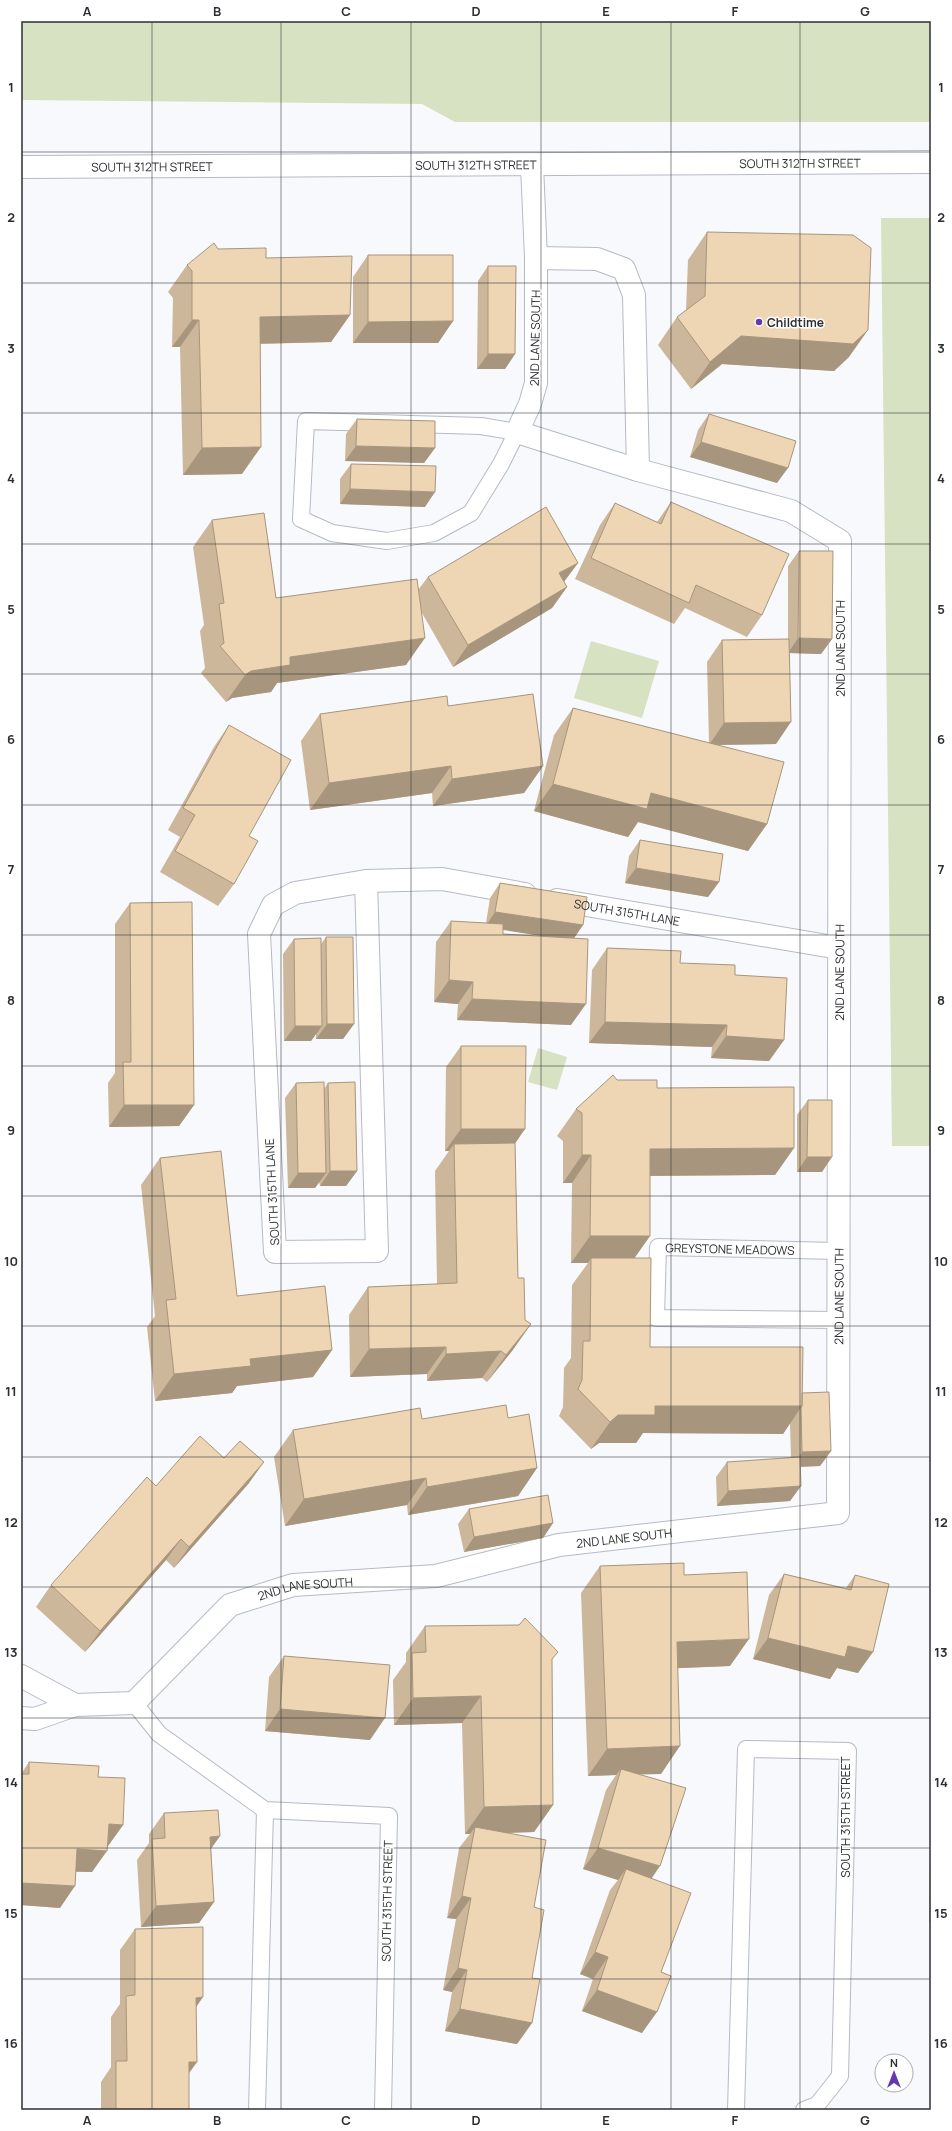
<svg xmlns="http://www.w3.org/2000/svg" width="952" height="2131" viewBox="0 0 952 2131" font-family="Manrope,sans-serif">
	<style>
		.green { fill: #d6e2c1 }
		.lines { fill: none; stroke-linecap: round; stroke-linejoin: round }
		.service-casing { stroke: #b6bac5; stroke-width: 18 }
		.minor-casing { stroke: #b6bac5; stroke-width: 24 }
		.tertiary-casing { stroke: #b6bac5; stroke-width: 24 }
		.service { stroke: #fff; stroke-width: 16 }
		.minor { stroke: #fff; stroke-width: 22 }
		.tertiary { stroke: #fff; stroke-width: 22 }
		.wall { fill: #cdb79a; fill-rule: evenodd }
		.shaded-wall { fill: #a7957d }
		.building { fill: #eed5b3; stroke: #a7957d }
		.grid { fill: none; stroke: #2e2f34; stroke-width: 1; stroke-opacity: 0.55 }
		.poi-dot { fill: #6339b1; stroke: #fff; stroke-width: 1.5 }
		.labels { text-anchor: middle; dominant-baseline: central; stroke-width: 3; stroke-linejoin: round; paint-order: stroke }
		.street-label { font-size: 12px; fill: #2e2f34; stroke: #fff }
		.poi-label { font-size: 12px; font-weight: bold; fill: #2e2f34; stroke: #fff; text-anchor: start }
		.neatline { fill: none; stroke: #2e2f34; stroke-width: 1.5 }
		.grid-label { font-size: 13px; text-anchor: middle; font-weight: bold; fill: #2e2f34 }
	</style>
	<rect width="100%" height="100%" fill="#f7f9fd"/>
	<path class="green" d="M21 21H931V122H455L422 104 21 100Z
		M881 218H931V1146H892Z
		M591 641 659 661 642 718 574 698Z
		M538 1048 567 1057 557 1090 528 1082Z"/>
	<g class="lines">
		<g class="service-casing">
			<g id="service">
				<path d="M306 421 481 426 517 432 501 464 471 513 434 533 387 541 332 533 301 519Z"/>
				<path id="s1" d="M838 1320 656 1318 658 1247 838 1251"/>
				<path d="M134 1703 159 1734 265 1810 389 1816 383 2110"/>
				<path d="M257 2110 265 1810"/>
				<path d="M736 2110 746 1749 848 1751 840 2076 817 2105 804 2110"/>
			</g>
		</g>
		<g class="minor-casing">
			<g id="minor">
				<path d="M536 258V383L530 404 517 432 638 470"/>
				<path d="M366 881 377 1251 275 1252 259 934 273 905 295 893 366 881 442 879 525 894"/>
				<path id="s2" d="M557 900 839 948"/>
				<path d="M21 1676 75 1705 35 1719 21 1718"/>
				<path id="s3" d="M75 1705 134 1703 230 1605 293 1585 436 1576 559 1545 838 1513 840 541 791 511 638 470 634 295 624 269 597 259 536 258 532 165"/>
			</g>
		</g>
		<g class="tertiary-casing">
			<g id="tertiary">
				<path id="s4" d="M21 167 931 162"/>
			</g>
		</g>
		<use href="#service" class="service"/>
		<use href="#minor" class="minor"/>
		<use href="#tertiary" class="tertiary"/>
	</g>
	<path class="wall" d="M707 232 849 357 834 371 722 364 691 389 658 345 677 317 686 310 688 260Z
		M218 249 266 258 350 315 331 342 260 344 242 474 183 475 180 347H172L173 298 168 292 187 265Z
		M368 255 453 321 438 343H353V277Z
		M488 266 515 354 505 369H477L478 281Z
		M709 414 777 483 690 457 698 430Z
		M357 419 435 448 424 463 345 461 346 434Z
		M351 464 425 507 340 504V479Z
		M671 502 762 615 747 637 685 608 674 624 575 579 600 525 615 503 657 522Z
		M212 520 276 598 418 590 428 577 578 563 564 582 567 587 552 608 453 667 422 613 406 665 277 683 271 692 232 698 226 702 201 673 205 668 200 631 204 625 193 547Z
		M799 551 832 639 821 654 790 653 776 744 717 745 767 824 748 851 638 822 628 837 534 811 554 735 573 708 709 743 707 662 722 640 788 639V566Z
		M448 706 543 766 524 793 433 806 432 793 310 810 301 741 320 714Z
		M229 725 249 836 234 884 218 906 160 872 180 837 168 830 214 747Z
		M640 840 719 882 708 897 625 883 629 856Z
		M500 883 583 925 574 938 571 1025 457 1020 458 1004 434 1002 436 942 451 921 486 923 490 898ZM503 929 548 937 503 934Z
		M130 903 194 1105 179 1126 109 1127 108 1083 115 1073V924Z
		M326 937 354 1024 343 1039H316V1034L311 1041H284L283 954 294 939 321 944Z
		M607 948 680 963 735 975 784 1040 769 1061 711 1058 712 1047 589 1043 592 970Z
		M461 1046 515 1144 518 1278 525 1320 531 1324 512 1351 487 1382 482 1378 427 1381V1374L350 1377 349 1315 368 1287 437 1284 435 1171 449 1151H445L446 1067Z
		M617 1080 657 1088 794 1148 775 1175 650 1176V1236L634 1258 650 1347 802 1393 831 1451 820 1466 800 1467 801 1486 790 1501 717 1506 716 1477 727 1462 791 1458 790 1423 783 1434 643 1433 636 1443H599L591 1449 559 1416 563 1407 564 1368 571 1358 572 1285 588 1263H571L572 1183H563V1141L557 1136 576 1109Z
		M296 1083 324 1089 328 1083 357 1171 346 1186H320L319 1182 315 1188H288L285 1098Z
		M808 1100 822 1172H797V1115Z
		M160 1158 237 1296 332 1350 313 1377 237 1386 232 1393 155 1401 147 1327 155 1316 141 1185Z
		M508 1418 537 1468 518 1496 408 1515 407 1505 285 1526 274 1457 293 1430 422 1419Z
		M249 1483 174 1568 166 1560 85 1652 36 1607 51 1585 156 1486Z
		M469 1509 553 1523 543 1538 464 1552 458 1524Z
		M600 1566 684 1575 730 1666 678 1668 661 1774H640L661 1972 642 2033 582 2011 593 1979 580 1974 610 1890 618 1880 583 1869 606 1790 616 1775 588 1776 581 1593Z
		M784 1574 846 1588 855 1575 858 1673 837 1668 830 1679 753 1659 769 1595Z
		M425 1626 552 1662 553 1805 534 1832 508 1833 534 1907 532 1978V2023L517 2044 445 2031 452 1992 443 1990 456 1919 447 1918 459 1848 470 1834H465L462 1723 394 1725 393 1680 406 1662V1653Z
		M284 1656 370 1740 265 1731 269 1677Z
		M29 1762 98 1777 123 1825 108 1846 92 1872H76L60 1908 21 1905V1774Z
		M164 1813 220 1836 211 1849 214 1902 199 1923 141 1927 137 1860 149 1843V1834Z
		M931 1857V1922H929L930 1858Z
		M135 1929 196 2007 197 2062 189 2072V2110H101V2082L111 2067V2017L120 2004V1950Z"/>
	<path class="shaded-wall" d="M350 315 331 342 241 344 260 317Z
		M192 320H199L180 347H172Z
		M453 321 438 343H353L368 322Z
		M868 330 849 357 834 371 722 364 691 389 710 362 741 336Z
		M488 354H515L505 369H477Z
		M701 442 788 468 777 483 690 457Z
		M356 446 435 448 424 463 345 461Z
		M261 447 242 474 183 475 202 448Z
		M350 489 435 492 425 507 340 504Z
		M578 563 562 584 559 573Z
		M567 587 552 608 453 667 468 645Z
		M425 638 406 665 277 683 271 692 232 698 226 702 245 675 251 671 290 657Z
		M798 638 832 639 821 654 788 653Z
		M791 722 776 744 709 745 724 723Z
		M451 766 432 793 310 810 329 783Z
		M543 766 524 793 433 806 452 779Z
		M553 784 651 793 767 824 748 851 638 822 628 837 534 811Z
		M636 868 719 882 708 897 625 883Z
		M495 912 583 925 572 941 485 927Z
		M449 980 473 982 458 1004 434 1002Z
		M472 999 586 1004 571 1025 457 1020Z
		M605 1022 727 1025 712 1047 589 1043Z
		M327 1024H354L343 1039H316Z
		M295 1026H322L311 1041H284Z
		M726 1036 784 1040 769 1061 711 1058Z
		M124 1105H194L179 1126 109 1127Z
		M461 1129H525L510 1151 454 1144 449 1151H445Z
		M794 1148 775 1175 631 1176 650 1149Z
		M582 1155H591L572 1183H563Z
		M807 1157H832L822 1172H797Z
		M330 1171H357L346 1186H320Z
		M298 1173H326L315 1188H288Z
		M590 1236H650L631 1263 591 1258 588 1263H571Z
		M531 1324 512 1351 487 1382 506 1355Z
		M446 1347 427 1374 350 1377 369 1349Z
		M332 1350 313 1377 237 1386 232 1393 155 1401 174 1374 250 1359Z
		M501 1351 482 1378 427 1381 446 1354Z
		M655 1406H802L783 1434 643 1433 636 1443H599L591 1449 610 1422 618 1415Z
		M831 1451 820 1466 791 1467 802 1452Z
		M264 1462 249 1483 174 1568 189 1547Z
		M537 1468 518 1496 408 1515 427 1487Z
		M426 1478 407 1505 285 1526 304 1499Z
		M801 1486 790 1501 717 1506 728 1491Z
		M553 1523 543 1538 464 1552 474 1537Z
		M181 1539 166 1560 85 1652 100 1631Z
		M768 1638 848 1646 873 1652 858 1673 837 1668 830 1679 753 1659Z
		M749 1639 730 1666 658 1669 677 1642Z
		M481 1696 462 1723 394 1725 413 1698Z
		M280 1709 385 1718 370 1740 265 1731Z
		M680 1746 661 1774 619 1775 621 1769 616 1775 588 1776 607 1749Z
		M553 1805 534 1832 473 1834 475 1827 470 1834H465L484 1807Z
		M109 1824 123 1825 108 1846Z
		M220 1836 204 1858 210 1837Z
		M598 1848 660 1866 645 1888 626 1869 618 1880 583 1869Z
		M77 1849 107 1851 92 1872 62 1871Z
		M21 1883 75 1886 60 1908 21 1905Z
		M462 1896 471 1898 456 1919 447 1918Z
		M214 1902 199 1923 141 1927 156 1906Z
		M595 1952 608 1957 593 1979 580 1974Z
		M458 1968 467 1970 452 1992 443 1990Z
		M597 1990 657 2012 642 2033 582 2011Z
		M203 1997 188 2019 196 1998Z
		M460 2009 532 2023 517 2044 445 2031Z
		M189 2062H197L182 2083Z"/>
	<path class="building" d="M707 232 853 235 871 248 868 330 853 344 741 336 710 362 677 317 705 296Z
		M214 243 218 249 266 248V258L352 256 350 315 260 317 261 447 202 448 199 320H192V271L187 265Z
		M368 255H453V321L368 322Z
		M488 266H516L515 354H488Z
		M709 414 796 441 788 468 701 442Z
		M357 419 435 421V448L356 446Z
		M351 464 436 466 435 492 350 489Z
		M671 502 789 554 762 615 696 585 689 603 591 558 615 503 661 524Z
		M546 507 578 563 559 573 567 587 468 645 428 577Z
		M264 513 276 598 417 579 425 638 290 657V665L251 671 245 675 220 646 224 643 219 604 224 603 212 520Z
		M799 551H833L832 639 798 638Z
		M789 639 791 722 724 723 722 640Z
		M533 694 543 766 452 779 451 766 329 783 320 714 447 696 448 706Z
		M573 708 784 762 767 824 651 793 647 809 553 784Z
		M229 725 291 760 249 836 258 841 234 884 175 851 195 815 183 808Z
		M640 840 723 854 719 882 636 868Z
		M500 883 587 897 583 925 495 912Z
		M192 902 194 1105H124L123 1062H131L130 903Z
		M451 921 503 924V934L588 939 586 1004 472 999 473 982 449 980Z
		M326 937H353L354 1024H327Z
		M321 938 322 1026H295L294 939Z
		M607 948 681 951 680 963 735 965V975L787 978 784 1040 726 1036 727 1025 605 1022Z
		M461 1046H526L525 1129H461Z
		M613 1075 617 1080H657V1088L794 1087V1148L650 1149V1236H590L591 1155H582V1113L576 1109Z
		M324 1082 326 1173H298L296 1083Z
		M355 1082 357 1171H330L328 1083Z
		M808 1100H832V1157H807Z
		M515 1143 518 1278H524L525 1320 531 1324 506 1355 501 1351 446 1354V1347L369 1349 368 1287 457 1283 454 1144Z
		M221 1151 237 1296 325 1286 332 1350 250 1359 251 1366 174 1374 166 1300 176 1299 160 1158Z
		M591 1258H651L650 1347H803L802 1406H655V1415H618L610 1422 578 1389 582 1380 583 1341H590Z
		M829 1392 831 1451 802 1452 801 1408 802 1406V1393Z
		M506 1405 508 1418 529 1414 537 1468 427 1487 426 1478 304 1499 293 1430 420 1408 422 1419Z
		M200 1436 224 1458 240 1441 264 1462 189 1547 181 1539 100 1631 51 1585 147 1477 156 1486Z
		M800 1457 801 1486 728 1491 727 1462Z
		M548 1495 553 1523 474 1537 469 1509Z
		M684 1563V1575L747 1572 749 1639 677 1642 680 1746 607 1749 600 1566Z
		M784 1574 851 1590 855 1575 889 1584 873 1652 848 1646 845 1657 768 1638Z
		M525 1618 558 1652 552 1659 553 1805 484 1807 481 1696 413 1698 412 1653 426 1652 425 1626 519 1625Z
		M284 1656 390 1665 385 1718 280 1709Z
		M29 1762 99 1766 98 1777 125 1778 123 1825 109 1824 107 1851 77 1849 75 1886 21 1883V1774H29Z
		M621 1769 686 1788 660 1866 598 1848Z
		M218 1810 220 1836 210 1837 214 1902 156 1906 152 1839 165 1838 164 1813Z
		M475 1827 546 1840 534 1907 544 1910 532 1978 540 1979 532 2023 460 2009 467 1970 458 1968 471 1898 462 1896Z
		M626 1869 691 1893 661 1972 671 1976 657 2012 597 1990 608 1957 595 1952Z
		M203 1927V1997L196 1998 197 2062H189V2110H116V2061H127L126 1996 135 1995V1929Z"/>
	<path class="grid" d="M152 21V2110M281 21V2110M411 21V2110M541 21V2110M671 21V2110M800 21V2110M21 152H931M21 283H931M21 413H931M21 544H931M21 674H931M21 805H931M21 935H931M21 1066H931M21 1196H931M21 1326H931M21 1457H931M21 1587H931M21 1718H931M21 1848H931M21 1979H931"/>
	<circle class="poi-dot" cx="759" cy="322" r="4"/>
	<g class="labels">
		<g class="street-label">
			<text stroke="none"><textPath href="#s4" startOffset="779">SOUTH 312TH STREET</textPath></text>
			<text stroke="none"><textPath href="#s4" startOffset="455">SOUTH 312TH STREET</textPath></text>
			<text stroke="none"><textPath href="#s4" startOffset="131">SOUTH 312TH STREET</textPath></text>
			<text transform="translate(535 338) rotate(-89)">2ND LANE SOUTH</text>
			<text stroke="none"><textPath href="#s3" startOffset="1678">2ND LANE SOUTH</textPath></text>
			<text stroke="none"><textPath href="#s2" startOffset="71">SOUTH 315TH LANE</textPath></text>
			<text stroke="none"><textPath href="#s3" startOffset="1354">2ND LANE SOUTH</textPath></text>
			<text transform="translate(272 1192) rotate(-93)">SOUTH 315TH LANE</text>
			<text stroke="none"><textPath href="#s1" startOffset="325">GREYSTONE MEADOWS</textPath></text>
			<text stroke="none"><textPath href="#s3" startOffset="1030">2ND LANE SOUTH</textPath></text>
			<text stroke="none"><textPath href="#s3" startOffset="598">2ND LANE SOUTH</textPath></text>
			<text stroke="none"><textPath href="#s3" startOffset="274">2ND LANE SOUTH</textPath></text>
			<text transform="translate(845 1817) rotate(-90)">SOUTH 315TH STREET</text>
			<text transform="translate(387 1901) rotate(-89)">SOUTH 315TH STREET</text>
		</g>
		<g class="poi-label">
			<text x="767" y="322">Childtime</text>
		</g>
	</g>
	<rect width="952" height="2131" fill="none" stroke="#ffffff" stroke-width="44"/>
	<g transform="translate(894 2073)"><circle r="19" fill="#ffffff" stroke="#abacae"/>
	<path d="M0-3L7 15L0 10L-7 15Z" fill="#6339b1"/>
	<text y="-6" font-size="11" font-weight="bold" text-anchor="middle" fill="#2e2f34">N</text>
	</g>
	<rect x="22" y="22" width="908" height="2087" class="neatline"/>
	<g class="grid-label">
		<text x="87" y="16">A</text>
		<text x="217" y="16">B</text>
		<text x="346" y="16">C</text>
		<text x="476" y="16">D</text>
		<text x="606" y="16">E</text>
		<text x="735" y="16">F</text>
		<text x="865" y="16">G</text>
		<text x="11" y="92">1</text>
		<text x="941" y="92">1</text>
		<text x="11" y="222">2</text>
		<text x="941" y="222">2</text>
		<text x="11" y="353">3</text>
		<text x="941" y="353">3</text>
		<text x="11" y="483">4</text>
		<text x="941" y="483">4</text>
		<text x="11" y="614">5</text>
		<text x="941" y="614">5</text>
		<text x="11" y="744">6</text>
		<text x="941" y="744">6</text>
		<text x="11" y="874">7</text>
		<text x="941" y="874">7</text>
		<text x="11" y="1005">8</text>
		<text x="941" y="1005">8</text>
		<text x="11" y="1135">9</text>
		<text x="941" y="1135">9</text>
		<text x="11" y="1266">10</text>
		<text x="941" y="1266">10</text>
		<text x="11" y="1396">11</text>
		<text x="941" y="1396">11</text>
		<text x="11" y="1527">12</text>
		<text x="941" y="1527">12</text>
		<text x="11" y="1657">13</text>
		<text x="941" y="1657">13</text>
		<text x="11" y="1787">14</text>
		<text x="941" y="1787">14</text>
		<text x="11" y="1918">15</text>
		<text x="941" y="1918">15</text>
		<text x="11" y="2048">16</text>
		<text x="941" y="2048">16</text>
		<text x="87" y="2125">A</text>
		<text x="217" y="2125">B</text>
		<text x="346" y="2125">C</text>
		<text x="476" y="2125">D</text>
		<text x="606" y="2125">E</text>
		<text x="735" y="2125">F</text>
		<text x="865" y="2125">G</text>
	</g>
</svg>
